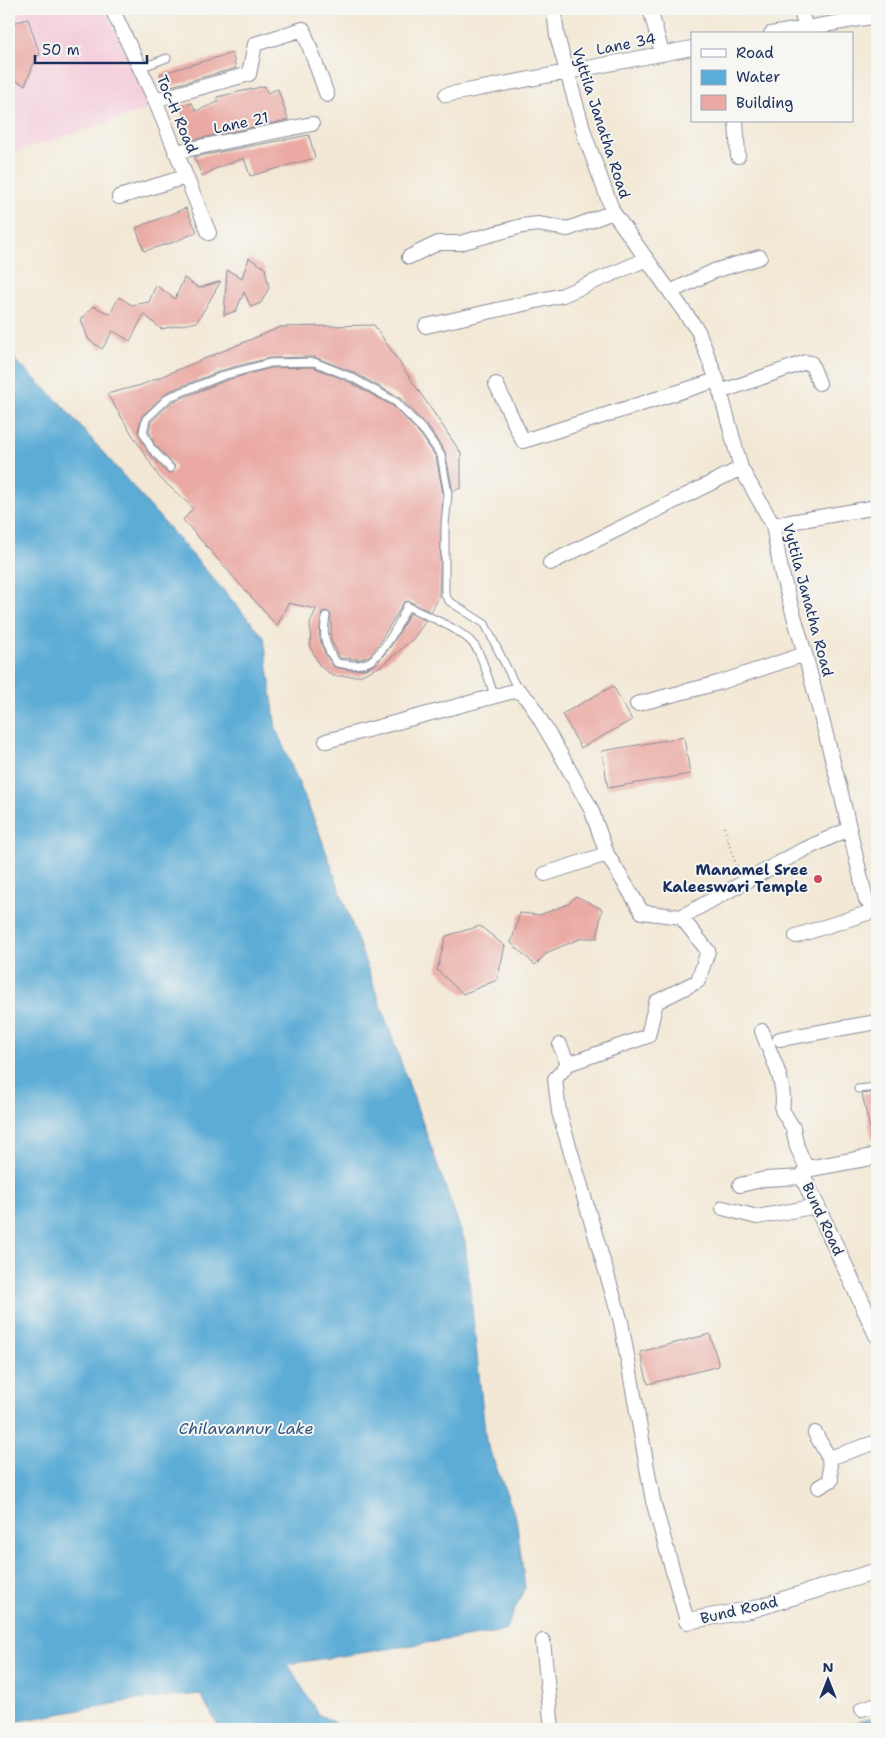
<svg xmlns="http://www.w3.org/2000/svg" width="886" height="1738" viewBox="0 0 886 1738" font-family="'Shantell Sans',sans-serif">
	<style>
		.built { fill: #f4cfdd }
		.water { fill: #5bacd6; stroke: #3b6e9a }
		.building { fill: #eaa9a3 }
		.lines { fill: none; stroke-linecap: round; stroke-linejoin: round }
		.service-casing { stroke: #878c9a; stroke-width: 9 }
		.minor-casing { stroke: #878c9a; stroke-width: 16 }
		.tertiary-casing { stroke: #878c9a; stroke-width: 18 }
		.path { stroke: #878c9a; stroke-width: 2.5; stroke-dasharray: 1 4; stroke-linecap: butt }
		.service { stroke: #fff; stroke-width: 7 }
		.minor { stroke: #fff; stroke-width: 14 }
		.tertiary { stroke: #fff; stroke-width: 16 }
		.poi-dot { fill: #d1495b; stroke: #f6f6f2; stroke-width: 2 }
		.labels { text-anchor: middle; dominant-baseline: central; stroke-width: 4; stroke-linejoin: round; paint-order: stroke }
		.street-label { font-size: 15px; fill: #1b2f5e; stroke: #f6f6f2 }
		.poi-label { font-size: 15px; font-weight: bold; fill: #1b2f5e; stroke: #f6f6f2; text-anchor: end }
		.water-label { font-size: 16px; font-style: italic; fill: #2e5482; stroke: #f6f6f2 }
	</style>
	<rect width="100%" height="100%" fill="#f6f6f2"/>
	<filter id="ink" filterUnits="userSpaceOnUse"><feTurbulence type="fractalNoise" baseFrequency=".02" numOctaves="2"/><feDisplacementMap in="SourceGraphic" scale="10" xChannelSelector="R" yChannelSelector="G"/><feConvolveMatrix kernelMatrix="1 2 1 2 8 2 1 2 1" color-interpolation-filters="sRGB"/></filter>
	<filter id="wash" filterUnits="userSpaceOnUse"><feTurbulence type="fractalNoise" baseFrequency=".0096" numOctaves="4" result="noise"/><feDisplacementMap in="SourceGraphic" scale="20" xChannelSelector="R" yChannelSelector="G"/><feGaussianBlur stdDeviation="1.12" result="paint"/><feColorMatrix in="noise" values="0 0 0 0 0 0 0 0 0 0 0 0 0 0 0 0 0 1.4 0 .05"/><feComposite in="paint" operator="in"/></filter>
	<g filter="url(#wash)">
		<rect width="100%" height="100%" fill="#f3e8d5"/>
		<path class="built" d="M32 9H105L150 109 9 154V16Z"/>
		<path class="water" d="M9 348 15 360 60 403 264 637 276 729 318 829 465 1242 486 1441 516 1518 525 1587 505 1631 288 1664 318 1714 347 1729H220L200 1694 134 1700 9 1723Z
			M877 1717V1729H829Z"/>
		<g id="blocks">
			<path class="building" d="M28 19 40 55 37 56 25 85 9 78V24Z
				M232 53 236 68 164 88 160 74Z
				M265 86 267 93 278 89 288 120 187 141 181 125 187 123 180 106 192 103 196 111 218 102 217 97Z
				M309 135 315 158 250 176 244 158 212 170V171L202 176 194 157Z
				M186 208 197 232 174 242 144 251 136 228Z
				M249 258 265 268 269 288 261 303 251 307 244 292 236 311 224 315 227 270 242 278Z
				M184 278 199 288 221 281 197 322 161 329 144 314 130 341 113 331 102 349 89 340 81 320 93 306 110 314 119 297 132 305 149 302 156 285 175 299Z
				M374 325 461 453V488L453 491 445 452 429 428 400 398 353 372 314 357 269 358 223 370 167 392 142 416 138 431 147 451 166 472 172 473 175 469 174 465 155 445 149 431 151 422 172 402 227 380 271 368 313 367 349 382 393 406 421 435 436 457 443 494 439 597 431 612 409 601 404 602 378 645 369 656 359 659 340 658 331 640V614L326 611 322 612 319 636 325 654 334 667 350 670 365 669 376 664 392 645 410 613 426 621 413 639 381 666 359 676H333L320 666 311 649 310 624 316 609 288 603 277 626 183 520 193 508 159 477 107 394 141 385 281 327Z
				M613 686 632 720 581 748 562 714Z
				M684 737 690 774 608 788 602 751Z
				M576 896 602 909 597 938H582L548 952 535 965 511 943 520 913 540 915 568 904Z
				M480 926 505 946 497 980 463 994 437 970 446 936Z
				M877 1092V1137L872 1138 862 1094Z
				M710 1334 719 1366 648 1384 640 1352Z"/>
		</g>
	</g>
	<g filter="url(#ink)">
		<use href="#blocks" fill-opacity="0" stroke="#878c9a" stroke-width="1"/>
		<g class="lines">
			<g class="service-casing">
				<path id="service" d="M140 68 167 58
					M170 468 151 448 143 432 146 419 169 397 225 375 270 363 314 362 351 377 396 402 425 432 441 455 448 494 445 525V595L449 601 485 624 518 690
					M326 616C322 636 325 647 337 663 348 665 362 667 372 660 387 647 399 624 407 606 427 617 468 630 478 651 485 665 489 681 494 695
					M858 1089 877 1087"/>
			</g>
			<g class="minor-casing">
				<path id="minor" d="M112 9 155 100 209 233
					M554 9 557 36 585 136 613 212 698 331 717 380 741 468 773 525 781 571 805 654 841 793 866 900 877 907
					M650 9 662 53
					M800 9 806 28
					M771 34 877 16
					M446 95 692 48
					M155 100 249 74 255 44 303 29 327 95
					M736 121 738 156
					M175 152 312 124
					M119 197 185 177
					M409 257 438 243H460L522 226 538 224 568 229 613 212
					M670 292 714 271 760 257
					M426 326 563 295 647 259
					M496 384 523 441 717 380
					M720 392 806 362 811 363 819 383
					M773 525 877 507
					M550 563 741 468
					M637 704 718 683 805 654
					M326 741 518 690 530 702 561 755 591 809 607 854 642 912 681 917 708 951 698 981 656 1002 648 1036 568 1064 555 1079 559 1112 621 1322 653 1501 687 1621
					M545 874 607 854
					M681 917 801 851 849 829
					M796 936 877 910
					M762 1031C771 1057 787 1082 782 1110L793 1128 797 1147 807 1169
					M780 1039 877 1022
					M560 1045 568 1064
					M740 1185 765 1179 803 1177
					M723 1208 757 1217 818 1206
					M815 1433 829 1458
					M819 1487 831 1480 829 1458 877 1442
					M543 1641 552 1729
					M862 1709 877 1704"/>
			</g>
			<g class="tertiary-casing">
				<path id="tertiary" d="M877 1156 807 1169 803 1177 877 1335
					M687 1621 750 1610 877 1571"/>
			</g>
			<path class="path" d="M724 827 738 871"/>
			<use href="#service" class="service"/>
			<use href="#minor" class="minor"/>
			<use href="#tertiary" class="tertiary"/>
		</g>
	</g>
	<circle class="poi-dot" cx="818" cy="879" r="5"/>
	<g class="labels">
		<g class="street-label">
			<text transform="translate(626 44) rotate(-11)">Lane 34</text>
			<text transform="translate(177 114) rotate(67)">Toc-H Road</text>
			<text transform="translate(241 123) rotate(-12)">Lane 21</text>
			<text transform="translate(601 123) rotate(72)">Vyttila Janatha Road</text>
			<text transform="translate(808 600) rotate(75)">Vyttila Janatha Road</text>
			<text transform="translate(823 1219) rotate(65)">Bund Road</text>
			<text transform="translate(739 1610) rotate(-13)">Bund Road</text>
		</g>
		<g class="poi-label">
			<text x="808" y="870">Manamel Sree<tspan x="808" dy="17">Kaleeswari Temple</tspan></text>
		</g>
		<g class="water-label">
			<text x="246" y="1428">Chilavannur Lake</text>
		</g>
	</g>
	<rect width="886" height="1738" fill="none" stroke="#f6f6f2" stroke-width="30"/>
	<rect x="691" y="32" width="162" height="90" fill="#f6f6f2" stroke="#9ea6b7"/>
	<rect x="701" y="49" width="25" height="8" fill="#ffffff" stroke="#9ea6b7"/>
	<text x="736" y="58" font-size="15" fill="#1b2f5e">Road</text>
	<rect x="701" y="70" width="25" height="15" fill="#5bacd6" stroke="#9ea6b7"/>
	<text x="736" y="82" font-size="15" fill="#1b2f5e">Water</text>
	<rect x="701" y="95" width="25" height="15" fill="#eaa9a3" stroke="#9ea6b7"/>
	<text x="736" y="108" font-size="15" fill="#1b2f5e">Building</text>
	<g transform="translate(828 1680)" stroke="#f6f6f2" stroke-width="4" paint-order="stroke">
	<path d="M0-4L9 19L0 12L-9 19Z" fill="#1b2f5e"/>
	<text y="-8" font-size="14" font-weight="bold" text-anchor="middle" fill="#1b2f5e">N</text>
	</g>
	<path d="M35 55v8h112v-8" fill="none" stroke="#1b2f5e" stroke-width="2.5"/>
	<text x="42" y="55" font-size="15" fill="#1b2f5e" stroke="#f6f6f2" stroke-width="4" paint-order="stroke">50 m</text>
</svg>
